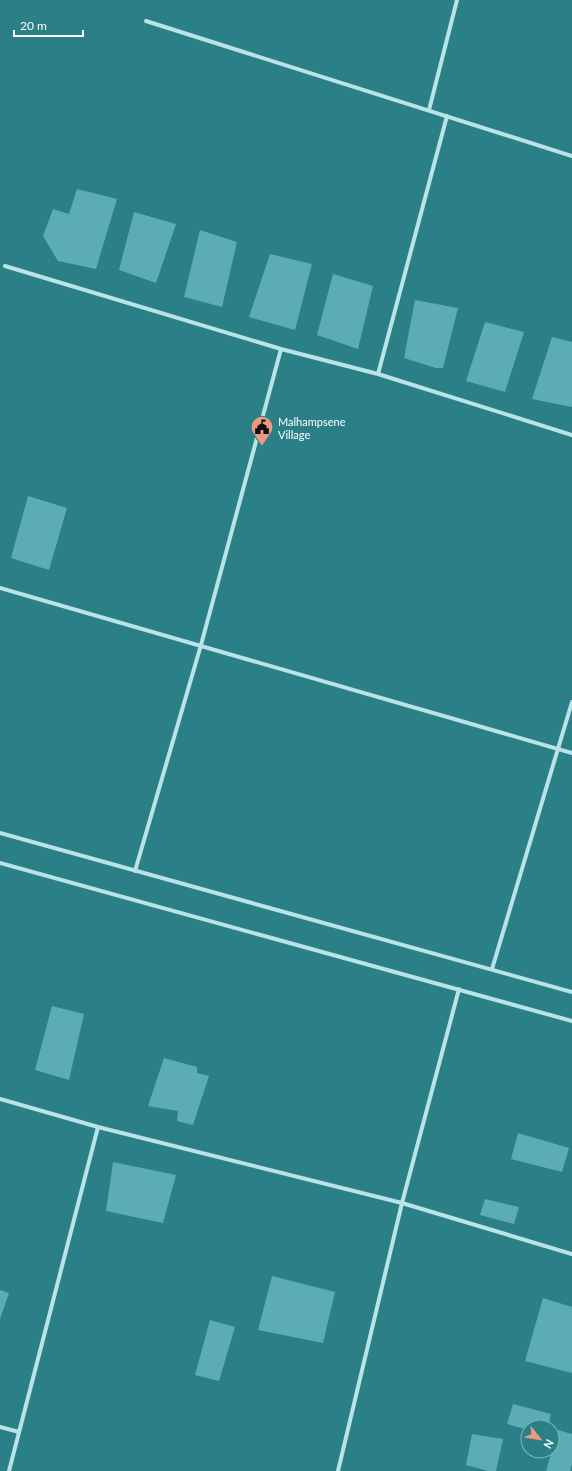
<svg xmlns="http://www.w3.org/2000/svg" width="572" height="1471" viewBox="0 0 572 1471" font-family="Lato,sans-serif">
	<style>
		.building { fill: #5bacb3 }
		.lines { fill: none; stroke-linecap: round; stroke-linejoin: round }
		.street { stroke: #b8e4e8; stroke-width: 4 }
		.labels { text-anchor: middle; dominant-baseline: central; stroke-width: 4; stroke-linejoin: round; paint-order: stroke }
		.poi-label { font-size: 11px; fill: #fff; stroke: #2b8088; text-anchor: start }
	</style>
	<rect width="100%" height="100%" fill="#2b8088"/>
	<path class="building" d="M77 189 117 199 96 269 58 261 43 236 53 209 69 214Z
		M134 212 176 224 156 283 119 270Z
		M200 230 237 242 222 307 184 297Z
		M270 254 312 264 295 330 249 317Z
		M333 274 373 286 358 349 317 335Z
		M415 300 458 308 443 368H436L404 358Z
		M485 322 524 332 505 392 466 381Z
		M552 337 572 342V407L532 399Z
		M28 496 67 508 49 570 11 558Z
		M52 1006 84 1014 69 1080 35 1070Z
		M164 1058 197 1067V1073L209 1076 193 1125 177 1121 178 1111 148 1106Z
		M518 1133 569 1148 562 1172 511 1159Z
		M113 1162 176 1175 163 1223 106 1211Z
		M485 1199 519 1207 514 1224 480 1215Z
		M272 1276 335 1292 323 1343 258 1330Z
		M0 1290 9 1293 0 1319Z
		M543 1298 572 1307V1373L525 1361Z
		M210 1320 235 1327 219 1381 195 1375Z
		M513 1404 551 1414 548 1427H528V1430L507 1424Z
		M558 1430 572 1434V1464L570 1471H546Z
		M472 1434 503 1439 496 1471H488L466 1465Z"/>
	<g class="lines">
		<path class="street" d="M146 21 572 156
			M429 110 457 0
			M5 266 281 349 378 374 572 435
			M378 374 447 116
			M0 588 572 753
			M0 833 572 992
			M0 863 572 1021
			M135 871 201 645 281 349
			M492 969 572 702
			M0 1099 98 1127 402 1203 572 1254
			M0 1427 19 1432
			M9 1471 98 1127
			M338 1471 402 1203 459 989"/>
	</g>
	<defs>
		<g id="civic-pin" transform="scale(1.15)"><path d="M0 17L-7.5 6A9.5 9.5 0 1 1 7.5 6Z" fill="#ee9a80" stroke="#2b8088"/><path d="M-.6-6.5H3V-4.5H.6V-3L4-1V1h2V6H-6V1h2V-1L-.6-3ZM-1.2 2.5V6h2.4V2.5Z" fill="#111"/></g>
	</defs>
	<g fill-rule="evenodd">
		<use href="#civic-pin" x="262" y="427"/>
	</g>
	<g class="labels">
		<g class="poi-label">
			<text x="278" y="421">Malhampsene<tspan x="278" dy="13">Village</tspan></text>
		</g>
	</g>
	<g transform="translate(540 1439) rotate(120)"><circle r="19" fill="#2b8088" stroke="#80b3b8"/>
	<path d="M0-3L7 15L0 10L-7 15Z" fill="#ee9a80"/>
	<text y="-6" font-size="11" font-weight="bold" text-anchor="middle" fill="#ffffff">N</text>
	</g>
	<path d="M14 30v6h69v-6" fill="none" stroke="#ffffff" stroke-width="2"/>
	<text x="20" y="30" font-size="12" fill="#ffffff" stroke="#2b8088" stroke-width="3" paint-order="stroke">20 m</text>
</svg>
